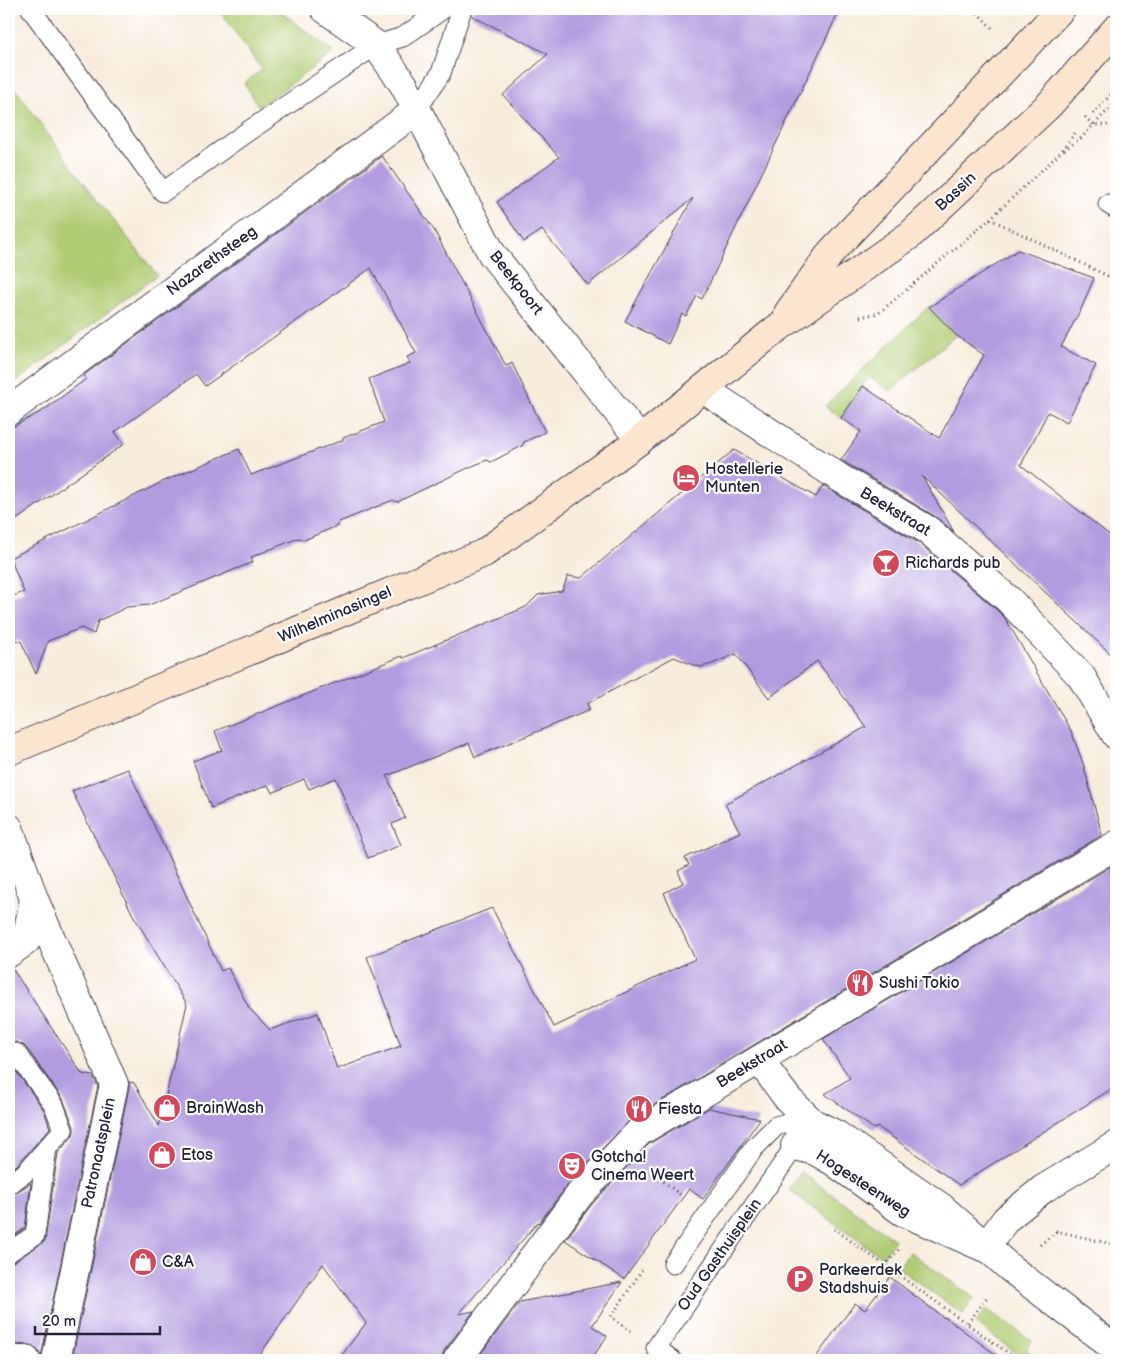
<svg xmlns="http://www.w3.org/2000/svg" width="1125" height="1369" viewBox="0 0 1125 1369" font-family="'Balsamiq Sans',sans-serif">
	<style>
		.green { fill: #b0cd74; stroke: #697858 }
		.building { fill: #b29bdf }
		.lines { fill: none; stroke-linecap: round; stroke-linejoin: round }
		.lane-casing { stroke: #424053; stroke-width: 21 }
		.street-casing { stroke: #424053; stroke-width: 30 }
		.secondary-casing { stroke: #424053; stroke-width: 30 }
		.path { stroke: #424053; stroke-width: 3; stroke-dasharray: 1 4; stroke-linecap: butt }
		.lane { stroke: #fff; stroke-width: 19 }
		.street { stroke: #fff; stroke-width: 28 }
		.secondary { stroke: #fbe5cf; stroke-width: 28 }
		.labels { text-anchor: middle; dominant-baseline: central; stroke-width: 4.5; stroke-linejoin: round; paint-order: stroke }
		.street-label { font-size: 16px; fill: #22223b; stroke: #fff }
		.poi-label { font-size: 16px; fill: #22223b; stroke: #fff; text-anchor: start }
	</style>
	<rect width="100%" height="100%" fill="#fff"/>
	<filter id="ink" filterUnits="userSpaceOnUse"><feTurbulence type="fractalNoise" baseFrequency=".02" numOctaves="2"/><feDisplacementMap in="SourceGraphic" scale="10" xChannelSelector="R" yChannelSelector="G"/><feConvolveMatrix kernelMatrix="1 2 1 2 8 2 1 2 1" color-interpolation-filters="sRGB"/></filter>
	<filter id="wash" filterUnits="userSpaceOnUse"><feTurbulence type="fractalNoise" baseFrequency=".0096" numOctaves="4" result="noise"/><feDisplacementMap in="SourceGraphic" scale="20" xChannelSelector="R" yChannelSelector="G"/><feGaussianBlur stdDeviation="1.12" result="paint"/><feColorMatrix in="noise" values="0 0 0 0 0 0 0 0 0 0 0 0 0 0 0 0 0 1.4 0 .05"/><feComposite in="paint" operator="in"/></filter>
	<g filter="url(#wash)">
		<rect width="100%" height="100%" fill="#f8ecdc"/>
		<path class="green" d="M219 9H277L334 52 259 107 244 83 262 70Z
			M9 80 74 170 157 275 9 387Z
			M929 306 956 335 890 391 869 377 841 418 825 406Z
			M801 1172 895 1240 882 1257 789 1190Z
			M910 1252 974 1298 963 1314 898 1268Z
			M986 1309 1032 1341 1026 1349 1040 1360H1025L976 1323Z"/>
		<g id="blocks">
			<path class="building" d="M473 9H840L702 299 697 296 686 316 682 314 668 344 625 321 693 198 588 285 542 230 524 242 497 202 559 157 503 95 548 54 472 16Z
				M382 156 434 230 506 366 512 363 545 432 524 442 522 446 491 462 487 460 470 467 397 502 393 500 339 522 337 526 304 540 299 538 251 557 253 562 149 605 127 607 98 621 94 634 81 628 48 641 36 674 21 641 19 642 18 640 9 644V598L24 592 10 558 162 482 239 449 251 475 343 440V438L384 422 369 379 410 363 407 357 416 353 371 268 205 386 196 374 115 432 124 444 9 525V429L44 410 86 379 84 375Z
				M1018 250 1094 278 1082 307 1061 347 1096 365 1067 422 1048 412 1021 465 1116 540V659L922 476 954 532 936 517 841 460 861 431 841 418 863 386 939 438 984 355 956 335 929 307Z
				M734 450 816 497 823 486 919 543 998 611 1005 618 1071 731 1083 763 1102 835 631 1119 569 1183 539 1223 538 1222 459 1314 474 1311 444 1351 442 1360H338L366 1323 323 1264 256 1360H72L129 1087V1082L134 1083 159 1126 187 1004 133 915 72 791 128 769 221 971 228 968 249 1008 270 1030 318 1013 337 1069 401 1046 367 957 492 908 554 1027 695 959 664 893 683 883 678 871 689 865 685 858 740 832 725 804 866 727 817 661 769 698 736 654 712 664 701 667 693 665 674 657 587 704 590 710 475 757 469 743 387 776 405 818 392 824 401 845 368 858 336 778 309 789 304 779 272 793 268 785 211 808 193 761 222 750 215 731 402 656 403 658 526 607 538 595 562 591 568 576 581 578Z
				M1110 867 1116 891V1086L959 1185 878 1127 874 1129 825 1094 850 1078 823 1039Z
				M9 968H12L82 1074 93 1076 98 1086 41 1357 39 1352 33 1346 26 1344 9 1346V1263L15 1261 45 1241 58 1153 72 1137 74 1132V1127L63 1099 25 1046 16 1042 9 1044Z
				M13 1067 44 1110 50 1128 17 1165 9 1171V1068Z
				M709 1108 760 1119 703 1199 689 1189 624 1279 565 1240 592 1204 649 1144Z
				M31 1183 25 1228 9 1239V1195L15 1193Z
				M890 1277 944 1318 945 1317 1003 1360H814L855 1303 865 1310Z
				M622 1282 592 1326 607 1336 591 1360H476L520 1302Z"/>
		</g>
	</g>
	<g filter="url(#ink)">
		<use href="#blocks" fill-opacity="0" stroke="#424053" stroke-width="1"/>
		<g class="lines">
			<g class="lane-casing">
				<path id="lane" d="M31 9 163 192 247 132 376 45 403 37 443 9
					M416 111 441 73 462 9
					M1108 204 1116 209
					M9 1057 16 1053 54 1105 63 1130 25 1173 9 1184
					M9 1252 35 1235 47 1148
					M673 1264 754 1148 776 1126 794 1121 813 1123
					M672 1360 656 1348 795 1146"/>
			</g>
			<g class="street-casing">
				<path id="street" d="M325 9 376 45 404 85 492 254 640 440
					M703 389 840 478 928 530 1009 600 1081 676 1116 735
					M9 411 416 111
					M9 828 34 899 26 941 9 953
					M34 899 114 1084 56 1360
					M759 1060 788 1099 813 1123
					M985 1248 903 1212 834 1162 815 1151 795 1146 813 1123 837 1135 941 1207 1010 1268 1109 1344 1116 1353
					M985 1248 1006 1219 1043 1189 1116 1145
					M16 1360H26
					M457 1360 580 1194 639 1132 1116 845"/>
			</g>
			<g class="secondary-casing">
				<path id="secondary" d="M788 313 832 251 1061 9
					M9 751 484 553 640 440 775 330 910 235 1049 105 1116 29"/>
			</g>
			<path class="path" d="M974 9 994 30
				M1093 114 1116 89
				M1085 117 1093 125H1116
				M1064 150 1081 138 1116 102
				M990 219 1116 280
				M860 317 879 313 990 219 1061 152 1075 133
				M653 1171 660 1179 682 1196
				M834 1229 1018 1360
				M1056 1231 1116 1245
				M1040 1245 1057 1231
				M885 1266 900 1248
				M968 1323 988 1296
				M631 1331 611 1317 642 1270"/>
			<use href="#lane" class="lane"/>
			<use href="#street" class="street"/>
			<use href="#secondary" class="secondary"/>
		</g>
	</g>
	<defs>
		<g id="hotel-disc" transform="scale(1.4375)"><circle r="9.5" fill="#d1495b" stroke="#fff"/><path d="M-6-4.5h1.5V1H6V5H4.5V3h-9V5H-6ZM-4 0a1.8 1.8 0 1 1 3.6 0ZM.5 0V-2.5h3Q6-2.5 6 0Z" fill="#fff"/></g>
		<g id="bar-disc" transform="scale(1.4375)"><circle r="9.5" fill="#d1495b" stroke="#fff"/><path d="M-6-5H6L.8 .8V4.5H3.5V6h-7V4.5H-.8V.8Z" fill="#fff"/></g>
		<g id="restaurant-disc" transform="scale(1.4375)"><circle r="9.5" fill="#d1495b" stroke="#fff"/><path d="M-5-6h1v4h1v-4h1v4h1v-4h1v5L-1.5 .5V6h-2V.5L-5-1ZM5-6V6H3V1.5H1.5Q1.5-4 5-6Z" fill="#fff"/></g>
		<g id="shop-disc" transform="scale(1.4375)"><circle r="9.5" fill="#d1495b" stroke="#fff"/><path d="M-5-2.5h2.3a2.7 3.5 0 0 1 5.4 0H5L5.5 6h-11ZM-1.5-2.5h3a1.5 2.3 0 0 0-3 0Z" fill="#fff"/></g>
		<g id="theatre-disc" transform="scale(1.4375)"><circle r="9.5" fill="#d1495b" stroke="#fff"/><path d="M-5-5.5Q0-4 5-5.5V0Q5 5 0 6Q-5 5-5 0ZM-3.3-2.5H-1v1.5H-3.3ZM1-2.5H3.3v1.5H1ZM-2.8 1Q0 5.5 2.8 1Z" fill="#fff"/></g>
		<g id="parking-disc" transform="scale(1.4375)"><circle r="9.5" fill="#d1495b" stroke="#fff"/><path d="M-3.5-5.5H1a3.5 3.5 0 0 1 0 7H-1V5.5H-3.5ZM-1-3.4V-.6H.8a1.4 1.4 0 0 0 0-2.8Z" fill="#fff"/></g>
	</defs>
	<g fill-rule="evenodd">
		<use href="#hotel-disc" x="686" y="478"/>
		<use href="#bar-disc" x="886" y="563"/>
		<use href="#restaurant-disc" x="860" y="983"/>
		<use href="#shop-disc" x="167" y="1108"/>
		<use href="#restaurant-disc" x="639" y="1109"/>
		<use href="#shop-disc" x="162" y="1155"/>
		<use href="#theatre-disc" x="572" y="1166"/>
		<use href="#shop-disc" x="143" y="1262"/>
		<use href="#parking-disc" x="800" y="1279"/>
	</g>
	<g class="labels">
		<g class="street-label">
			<text transform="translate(956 192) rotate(-43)">Bassin</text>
			<text transform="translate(212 261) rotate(-36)">Nazarethsteeg</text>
			<text transform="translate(516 283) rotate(52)">Beekpoort</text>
			<text transform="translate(895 512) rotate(31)">Beekstraat</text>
			<text transform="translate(335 615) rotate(-23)">Wilhelminasingel</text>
			<text transform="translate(752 1064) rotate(-31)">Beekstraat</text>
			<text transform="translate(99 1153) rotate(-78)">Patronaatsplein</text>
			<text transform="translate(863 1184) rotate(33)">Hogesteenweg</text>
			<text transform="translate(720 1255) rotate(-55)">Oud Gasthuisplein</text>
		</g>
		<g class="poi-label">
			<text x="705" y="469">Hostellerie<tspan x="705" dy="18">Munten</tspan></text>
			<text x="905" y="563">Richards pub</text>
			<text x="879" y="983">Sushi Tokio</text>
			<text x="186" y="1108">BrainWash</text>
			<text x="658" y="1109">Fiesta</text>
			<text x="181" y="1155">Etos</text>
			<text x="591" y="1157">Gotcha!<tspan x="591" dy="18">Cinema Weert</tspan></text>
			<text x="162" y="1262">C&amp;A</text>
			<text x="819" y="1270">Parkeerdek<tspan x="819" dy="18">Stadshuis</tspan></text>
		</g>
	</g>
	<rect width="1125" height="1369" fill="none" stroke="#fff" stroke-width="30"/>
	<path d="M35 1326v8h125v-8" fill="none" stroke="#22223b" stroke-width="2.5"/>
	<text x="42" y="1326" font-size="15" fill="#22223b" stroke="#ffffff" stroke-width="4" paint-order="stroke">20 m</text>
</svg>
